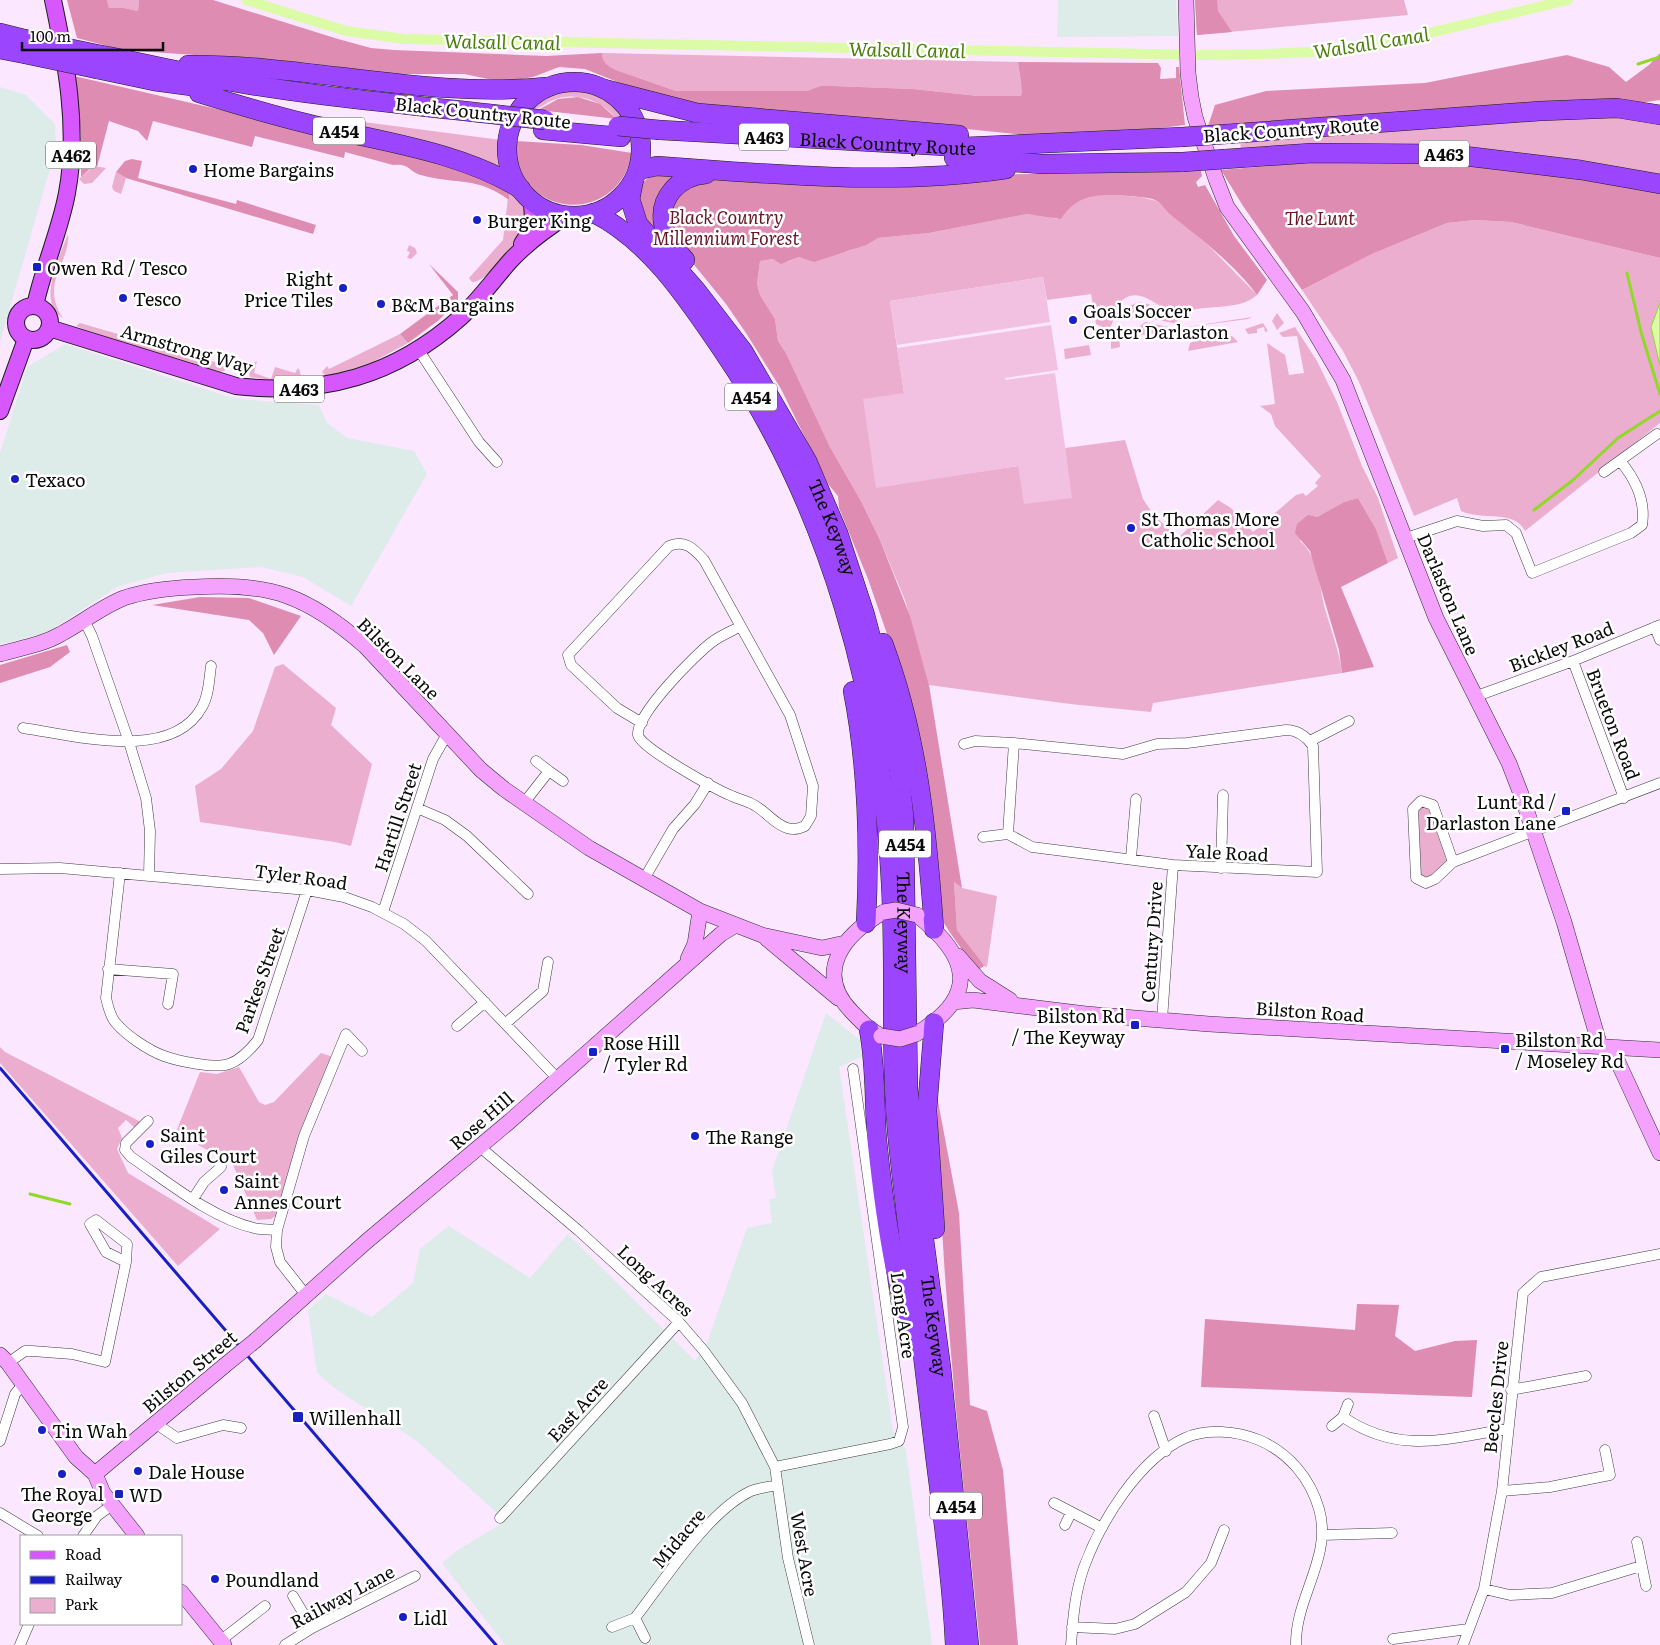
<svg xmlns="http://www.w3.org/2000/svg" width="1660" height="1645" viewBox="0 0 1660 1645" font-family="Literata,serif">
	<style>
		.industrial { fill: #ddebe9 }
		.green { fill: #ecaece }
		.forest { fill: #de8cb1 }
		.pitch { fill: #f2c1e1 }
		.water { fill: #dbfba7; stroke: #91d828 }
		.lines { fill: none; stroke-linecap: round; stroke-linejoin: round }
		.stream { stroke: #91d828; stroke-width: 3 }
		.canal { stroke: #dbfba7; stroke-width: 10 }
		.street-casing { stroke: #3d3d3d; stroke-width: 11 }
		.secondary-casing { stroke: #2c2c2c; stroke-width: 16 }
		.primary-casing { stroke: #1b1b1b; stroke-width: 18 }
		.highway-casing { stroke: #1b1b1b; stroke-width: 20 }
		.street { stroke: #fff; stroke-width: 10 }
		.secondary { stroke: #f5a2ff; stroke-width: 15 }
		.primary { stroke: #d757ff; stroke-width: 16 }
		.highway { stroke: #9c45ff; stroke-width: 19 }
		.rail { stroke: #181fc4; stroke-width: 3 }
		.secondary-bridge-casing { stroke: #2c2c2c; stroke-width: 16; stroke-linecap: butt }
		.highway-bridge-casing { stroke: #1b1b1b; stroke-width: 20; stroke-linecap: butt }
		.secondary-bridge { stroke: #f5a2ff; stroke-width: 15 }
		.highway-bridge { stroke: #9c45ff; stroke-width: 19 }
		.poi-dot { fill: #181fc4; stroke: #fff; stroke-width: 2 }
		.labels { text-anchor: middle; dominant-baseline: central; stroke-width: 5; stroke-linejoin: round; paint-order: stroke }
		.shield { fill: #fff; stroke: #545454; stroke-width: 1 }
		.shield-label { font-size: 16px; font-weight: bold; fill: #0a0a0a }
		.street-label { font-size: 18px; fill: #0a0a0a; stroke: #fff }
		.poi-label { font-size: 18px; fill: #0a0a0a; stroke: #fff; text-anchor: start }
		.park-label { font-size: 18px; font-style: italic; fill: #661726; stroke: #fff }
		.water-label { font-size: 19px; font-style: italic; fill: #4c7f0c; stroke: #fff }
	</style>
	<rect width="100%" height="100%" fill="#fbe7ff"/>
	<path class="industrial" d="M1058 0H1176L1178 36 1057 37Z
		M0 87 26 95 55 124 56 148 0 342Z
		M65 344 226 396 260 401 319 405 327 423 347 438 414 451 427 474 351 606 303 577 261 567 166 573 117 587 46 633 0 644V453L27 367Z
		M826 1013 860 1040 861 1057 839 1067 893 1431 906 1450 932 1645H505L442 1563 456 1551 506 1521 417 1441 337 1390 317 1373 308 1310 326 1294 372 1317 413 1283 420 1249 449 1226 530 1278 568 1234 695 1361 707 1343 747 1228 772 1223 769 1200 776 1198 772 1171Z"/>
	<path class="green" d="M107 0H139L138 11 124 8H109Z
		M1195 0H1404L1408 15 1197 35Z
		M602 53 1018 62C1019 71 1023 89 1021 96H978L913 89 833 86H820L807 91H676L616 70C608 66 602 62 602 53Z
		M568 88C593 86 613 99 627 120L617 119C601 100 575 90 551 101 539 107 541 110 526 109L542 96Z
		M295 113 501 140 503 158 510 177Z
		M1628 117 1660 120V178L1241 152 1240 139 1407 125Z
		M94 166 106 168 92 183 84 184 79 179Z
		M116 172 126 178 121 194 114 191 112 187Z
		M509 189C518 197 526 207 526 219 525 234 488 283 472 282L469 278 503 240Z
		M1104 194 1140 197 1157 201 1209 246 1257 295C1237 313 1201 302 1178 315 1159 310 1137 280 1118 305 1112 313 1116 321 1108 330L1096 324 1091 294 1047 300 1043 277 890 301 904 393 876 487 1018 466 1071 497 1065 448 1125 440 1143 499 1153 514 1178 538 1218 500 1231 508 1253 532 1296 495 1303 493 1306 496 1318 486 1315 483 1321 476 1275 426 1271 414 1260 406 1275 404 1267 343 1285 355 1289 375 1304 373 1297 336 1283 337 1279 333 1295 327 1317 361 1337 402 1362 466 1378 498 1398 558 1388 563 1376 529 1358 498 1344 502 1317 517 1300 541C1319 557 1319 586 1325 609 1331 630 1339 650 1342 673L1153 703 1151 712 1070 704 929 685 905 600 880 540 861 501 830 447 786 353 778 341 775 319 760 295 757 284 760 261 773 259 787 262 799 257 807 259 849 251 878 238 929 233 1027 214 1043 215 1057 219C1071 205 1083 195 1104 194Z
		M1475 220 1511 222 1660 258V423L1525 531C1514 509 1483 521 1461 511L1457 498 1414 516 1359 382 1343 351 1302 290 1372 254 1447 223Z
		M68 234C71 262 39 283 63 318 36 303 60 255 68 234Z
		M409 245 415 248 417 253 411 259 407 258 410 252 407 251Z
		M1140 302 1148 304 1178 321V324L1139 316 1124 320 1122 315 1126 307Z
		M1277 313 1284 323 1277 330 1272 321Z
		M1252 317 1248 319 1180 328Z
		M1145 322 1173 328 1174 331 1140 335 1139 327Z
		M80 323 218 363 222 354H225L231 363 224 371 215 373 83 329 76 326Z
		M1263 323 1268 331 1265 332 1264 327 1257 329V333L1248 334 1245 329Z
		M400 334 408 343 371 363 327 377 322 372 327 366 329 369Z
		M1119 334 1120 347 1111 349V340Z
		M1232 336 1238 342 1188 351 1190 343 1194 341Z
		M1089 345 1091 355 1065 359 1064 349Z
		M257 361 254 373 271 379 275 367 295 373 298 368 300 371 301 379 272 380 250 377 248 367Z
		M283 664 336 708 331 725 372 764 351 846 335 842 200 822 195 786 221 769 253 731 275 667Z
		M1422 807H1426L1429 810 1447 861 1431 876 1425 878 1421 876 1418 810Z
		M954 882 962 888 997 896 987 967 984 966 957 930Z
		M0 1047 5 1052 141 1122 134 1127 126 1120 118 1128 122 1138 117 1149 128 1173 220 1229 178 1266 0 1063Z
		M321 1053 333 1057 313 1100 277 1215 271 1219 257 1220 233 1165 176 1132 200 1072 217 1074 239 1067 259 1102 265 1105 274 1102Z"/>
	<path class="forest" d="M67 0H107L109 8H124L138 11 139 0H213L338 39 371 48 394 50 546 56 602 53C602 62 608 66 616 70L676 91H807L820 86H833L913 89 978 96H1021C1023 89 1019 71 1018 62L1158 63 1161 68 1160 79 1176 78V67H1179L1185 125 1134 131 1034 136 798 112 708 107 635 89 585 69 559 67 533 77 503 82 464 74H390L309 63 123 50 77 38Z
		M1195 0H1217L1218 11 1232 32 1197 35Z
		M1660 53V100L1646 102 1530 104 1208 126 1215 105 1266 91 1425 83 1567 55 1609 67 1626 82 1649 65Z
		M74 76 439 160 509 189V200C477 176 457 185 421 175 409 172 410 163 393 165L345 152 344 158 255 136 252 147 153 121 147 141 138 131 109 121 97 167 93 166 81 177V136Z
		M578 97 600 104 617 119 538 110 558 99Z
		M516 141 581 145 632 153C618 229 512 218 516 141Z
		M132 159 142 161 138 178 236 204 237 200 316 225 313 234 126 178 116 172 125 161Z
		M1339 160 1464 163 1660 189V258L1511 222 1475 220 1447 223 1372 254 1302 290 1243 206 1221 170Z
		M1201 171 1202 176 1196 182 1198 187 1205 185 1234 236 1267 280 1257 295C1234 264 1201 239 1171 215 1166 211 1162 204 1157 201 1151 197 1138 197 1131 196 1102 194 1078 192 1061 219L1027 214 929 233 878 238 866 245 814 262 799 257 781 264 773 259 760 261 757 284 760 295 775 319 778 341 786 353 830 447 861 501 880 540 910 616 929 685 962 888 954 882 957 930 983 964 984 966 978 970C965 954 953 938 942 920L895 657 868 579 839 508 838 496 828 484 781 389 746 333 726 304 678 245 668 210 670 204 699 178C867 177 1034 174 1201 171Z
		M657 176H679L671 182 667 246 639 214V186L648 178Z
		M429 264 458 292V301L439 320 408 343 400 334 453 295Z
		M1358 498 1376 529 1388 563 1341 587 1374 667 1342 673 1339 650 1310 551 1295 533 1297 524 1308 515 1317 517 1344 502Z
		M200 597 249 598 301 616 274 655 263 633 249 620 152 605Z
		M67 645 70 652 50 667 0 683V665Z
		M937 1096 959 1213 970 1405 987 1411 1003 1470 1018 1645H980C961 1462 940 1280 937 1096Z
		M1357 1304 1399 1305 1395 1336 1415 1351 1455 1341 1477 1340 1472 1397 1201 1387 1205 1319 1355 1330Z"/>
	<path class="pitch" d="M1043 277 1050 322 897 345 890 301Z
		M1051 325 1058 370 1005 378 1006 380 1055 373 1072 498 1024 504 1018 466 876 488 863 399 904 393 897 348Z"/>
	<path class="water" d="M1660 303V366L1651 327Z"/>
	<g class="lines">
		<path class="stream" d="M1638 64 1660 57
			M1627 273 1641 332 1660 394
			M1534 510 1573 480 1618 438 1660 411
			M30 1194 70 1204"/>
		<path class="canal" d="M246 0 346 31 404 39 1200 55 1264 54 1336 51 1383 44 1568 0"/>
		<g class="street-casing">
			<path id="street" d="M418 349 479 442 497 462
				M1604 472 1657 434
				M1406 538 1457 521 1483 526 1506 525 1516 533 1532 573 1631 533 1642 525C1646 501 1635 479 1621 462
				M84 620 92 636 129 742 146 798 150 831 149 875
				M1655 627 1660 640
				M1573 661 1624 798
				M1474 697 1573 661 1660 625
				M642 723 617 708 571 665 568 655 669 546C685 539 694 549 704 560L790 715 813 786 811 816 805 826C799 829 793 830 787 828 772 823 765 809 750 803 744 800 738 799 732 796 717 790 639 747 638 735 635 715 696 654 712 642 720 636 730 632 739 627
				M23 728C73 735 172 763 202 707 209 695 209 680 211 666
				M1286 730C1298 730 1306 736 1313 746L1317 872 1173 865 1032 847 1008 834 1014 743 1123 754 1157 744 1187 743Z
				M1310 741 1349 721
				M964 744 975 741 1014 743
				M549 771 563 781
				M524 803 549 771 536 761
				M417 808 445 820 467 836 528 894
				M983 837 1008 834
				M1131 858 1136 799
				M1453 862 1433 805 1421 801 1413 809 1416 878 1426 883 1435 879 1453 862 1660 783
				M1221 868 1223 795
				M0 869 60 868 307 890 344 897 372 907 404 924 426 941 557 1078
				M120 873 106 998C108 1006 110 1017 116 1023 127 1036 148 1050 164 1056 178 1061 215 1069 229 1064 241 1060 250 1050 258 1040L307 890
				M644 879 673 829 695 804 708 783
				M383 912 433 759 447 734
				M108 969 173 974 168 1004
				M1162 1020 1173 865
				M506 1023 543 991 548 962
				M457 1026 485 1002
				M148 1121 126 1143 125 1150 131 1157C168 1182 211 1218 254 1228 261 1230 270 1229 277 1230
				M480 1147 579 1231 679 1322 704 1351 742 1403 775 1467 788 1558 809 1645
				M193 1199 204 1182 221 1167
				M306 1295 280 1262 276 1247 277 1230 304 1136 346 1034 362 1051
				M8 1363 25 1351H32L72 1354 105 1362 126 1262 106 1252 90 1224 96 1220 127 1244 126 1262
				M1511 1390 1586 1376
				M1154 1416 1166 1451
				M1343 1417C1399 1455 1446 1439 1507 1429
				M155 1423 177 1438 223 1425 241 1428
				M1332 1426 1343 1417 1348 1404
				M0 1441 15 1394 23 1384
				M775 1467 890 1444 899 1441 903 1427 853 1069
				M1502 1491 1550 1487 1610 1475 1605 1450
				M1054 1503 1102 1528
				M0 1513 38 1536
				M500 1518 679 1322
				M1065 1525 1071 1513
				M1322 1535 1392 1533
				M83 1536 97 1516 112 1505
				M1637 1542 1646 1586
				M1484 1589 1510 1595 1552 1593 1641 1566
				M293 1596 312 1628
				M612 1627 635 1618
				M1072 1627 1115 1629 1135 1624 1186 1592 1211 1563 1224 1530
				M645 1638 635 1618C664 1581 708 1511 751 1491 758 1488 769 1487 777 1485
				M1393 1639 1468 1629
				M220 1641 265 1606
				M20 1645 29 1624
				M285 1645 312 1628 415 1576
				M1071 1645C1073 1618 1075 1592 1084 1567 1101 1521 1139 1459 1185 1438 1207 1428 1237 1431 1259 1440 1289 1453 1310 1478 1319 1509 1333 1557 1295 1597 1296 1645
				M1463 1645 1484 1589 1502 1491 1523 1293 1541 1277 1660 1254"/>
		</g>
		<g class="secondary-casing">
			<path id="secondary" d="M1186 0 1188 73 1191 97 1195 117 1216 179 1227 207 1303 312 1343 380 1436 618 1509 763 1521 794 1564 922 1600 1046
				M0 654C21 648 42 645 61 634 82 623 101 607 124 598 147 590 171 588 195 587 270 582 308 596 365 646L481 770 504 789 589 848 700 911 762 935 822 948 845 943
				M767 939 838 998
				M958 956 980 981 1010 1000
				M688 959 695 944 700 911
				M953 1002 973 1000 1086 1014 1209 1024 1660 1050
				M878 1034C867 1029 860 1020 852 1012 813 972 844 934 884 912
				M916 1034C980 996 970 957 917 915
				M1611 1047 1660 1153
				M256 1340 367 1241 509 1122 721 934 736 925
				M0 1355 8 1363 76 1457 95 1474
				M95 1474 224 1366
				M95 1474 103 1493 137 1536
				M181 1592 224 1645"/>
		</g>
		<g class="primary-casing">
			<path id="primary" d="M522 244C532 229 535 218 531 200
				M35 306C43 268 60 231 67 193 79 129 66 62 53 0
				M16 323a17 17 0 1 1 34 0a17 17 0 1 1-34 0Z
				M49 328 236 386C322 396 395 376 461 317 479 300 494 279 511 260 528 242 547 228 568 215
				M0 411 26 339"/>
		</g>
		<g class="highway-casing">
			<g id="highway">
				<path d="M0 33 24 39"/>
				<path d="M0 49 25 54"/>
				<path d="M96 54C135 61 173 70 211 78 306 96 404 104 500 115"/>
				<path d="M188 65C308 64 426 99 546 87"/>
				<path d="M97 69 154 81 214 89"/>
				<circle cx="574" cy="149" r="67"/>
				<path d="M604 89 697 113 959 135"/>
				<path d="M199 93C235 104 272 115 309 124 380 142 457 150 521 189"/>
				<path d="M543 130 621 137"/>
				<path id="s1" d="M660 130 963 147 1182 137"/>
				<path d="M1227 134 1540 111 1617 108 1660 115"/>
				<path d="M954 158 1042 164 1183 162"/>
				<path d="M1225 159 1312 153 1448 154 1581 170 1660 184"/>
				<path d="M638 170 657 166C773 174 891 186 1006 169"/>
				<path id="s2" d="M634 179 630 199 638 224 696 290 743 351 807 461 838 533 865 615 879 668 899 770 904 818 908 1088 916 1179 941 1367 969 1645"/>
				<path d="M594 213C650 241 688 300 723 351 829 506 882 697 891 884 896 973 889 1062 899 1151 910 1253 923 1354 935 1455 943 1518 952 1582 955 1645"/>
				<path d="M685 260C677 251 667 239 664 227 657 198 679 176 706 174"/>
				<path d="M883 643C918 736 927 830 934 929"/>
				<path d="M853 691C868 768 870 845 866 923"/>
				<path d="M934 1023 927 1110 935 1229"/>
				<path d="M869 1030C876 1066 874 1103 877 1140 883 1198 892 1269 909 1325"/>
			</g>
		</g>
		<use href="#street" class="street"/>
		<use href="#secondary" class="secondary"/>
		<use href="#primary" class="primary"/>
		<use href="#highway" class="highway"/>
		<path class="rail" d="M0 1068 496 1645"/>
		<g class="secondary-bridge-casing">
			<path id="secondary-bridge" d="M884 912 896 910 917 915
				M881 1036 900 1039 916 1034
				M224 1366 256 1340"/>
		</g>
		<g class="highway-bridge-casing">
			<path id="highway-bridge" d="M24 39 96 54
				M25 54 97 69
				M500 115 545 120
				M618 126 660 130
				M1182 137 1227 134
				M1183 162 1225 159"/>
		</g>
		<use href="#secondary-bridge" class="secondary-bridge"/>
		<use href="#highway-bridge" class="highway-bridge"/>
	</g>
	<g class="poi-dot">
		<circle cx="193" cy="169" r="5"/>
		<circle cx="477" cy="220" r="5"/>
		<rect x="32" y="262" width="10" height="10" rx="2.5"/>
		<circle cx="343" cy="288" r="5"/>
		<circle cx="123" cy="298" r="5"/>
		<circle cx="381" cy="304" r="5"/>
		<circle cx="1073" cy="320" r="5"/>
		<circle cx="15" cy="479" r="5"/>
		<circle cx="1131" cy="528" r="5"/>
		<rect x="1561" y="806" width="10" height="10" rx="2.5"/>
		<rect x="1130" y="1020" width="10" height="10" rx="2.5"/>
		<rect x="1500" y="1044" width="10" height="10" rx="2.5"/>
		<rect x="588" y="1047" width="10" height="10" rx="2.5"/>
		<circle cx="695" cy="1136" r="5"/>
		<circle cx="150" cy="1144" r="5"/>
		<circle cx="224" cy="1190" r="5"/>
		<rect x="292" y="1411" width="12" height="12" rx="2.5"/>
		<circle cx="42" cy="1430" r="5"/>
		<circle cx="138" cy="1471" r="5"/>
		<circle cx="62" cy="1474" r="5"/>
		<rect x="114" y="1489" width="10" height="10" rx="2.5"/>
		<circle cx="215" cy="1579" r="5"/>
		<circle cx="403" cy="1617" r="5"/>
	</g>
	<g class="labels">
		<g class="shield">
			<rect x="313" y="117.5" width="52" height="27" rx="4"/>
			<rect x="739" y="123.5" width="50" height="27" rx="4"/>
			<rect x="1419" y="140.5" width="50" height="27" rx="4"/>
			<rect x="46" y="141.5" width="50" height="27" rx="4"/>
			<rect x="274" y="375.5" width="50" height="27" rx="4"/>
			<rect x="725" y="383.5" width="52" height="27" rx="4"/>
			<rect x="879" y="830.5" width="52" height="27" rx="4"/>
			<rect x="930" y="1492.5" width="52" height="27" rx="4"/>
		</g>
		<g class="shield-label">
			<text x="339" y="131">A454</text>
			<text x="764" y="137">A463</text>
			<text x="1444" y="154">A463</text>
			<text x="71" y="155">A462</text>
			<text x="299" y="389">A463</text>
			<text x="751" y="397">A454</text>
			<text x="905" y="844">A454</text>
			<text x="956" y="1506">A454</text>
		</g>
		<g class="street-label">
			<text transform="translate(483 112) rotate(6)">Black Country Route</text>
			<text transform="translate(1291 129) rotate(-4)">Black Country Route</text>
			<text stroke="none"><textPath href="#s1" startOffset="228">Black Country Route</textPath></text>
			<text transform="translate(187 348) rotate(16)">Armstrong Way</text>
			<text stroke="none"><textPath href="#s2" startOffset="410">The Keyway</textPath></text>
			<text transform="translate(1449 594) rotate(67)">Darlaston Lane</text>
			<text transform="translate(1561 646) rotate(-21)">Bickley Road</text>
			<text transform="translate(399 658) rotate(45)">Bilston Lane</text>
			<text transform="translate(1614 724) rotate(69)">Brueton Road</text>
			<text transform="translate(397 817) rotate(-72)">Hartill Street</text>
			<text transform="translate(1227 852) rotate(3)">Yale Road</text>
			<text transform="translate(301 876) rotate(8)">Tyler Road</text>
			<text stroke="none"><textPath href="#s2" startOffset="815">The Keyway</textPath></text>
			<text transform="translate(1151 942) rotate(-86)">Century Drive</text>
			<text transform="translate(259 980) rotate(-70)">Parkes Street</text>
			<text transform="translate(1310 1011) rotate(4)">Bilston Road</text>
			<text transform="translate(481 1120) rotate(-41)">Rose Hill</text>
			<text transform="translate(656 1280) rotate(43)">Long Acres</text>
			<text transform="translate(904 1315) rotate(82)">Long Acre</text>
			<text stroke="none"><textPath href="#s2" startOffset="1220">The Keyway</textPath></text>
			<text transform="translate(189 1371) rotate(-40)">Bilston Street</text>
			<text transform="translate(1495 1397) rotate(-84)">Beccles Drive</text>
			<text transform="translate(577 1409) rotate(-48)">East Acre</text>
			<text transform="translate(678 1538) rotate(-50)">Midacre</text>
			<text transform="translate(805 1554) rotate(80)">West Acre</text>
			<text transform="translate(342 1596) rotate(-28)">Railway Lane</text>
		</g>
		<g class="poi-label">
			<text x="203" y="169">Home Bargains</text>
			<text x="487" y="220">Burger King</text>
			<text x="47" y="267">Owen Rd / Tesco</text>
			<text x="333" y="278" text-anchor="end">Right<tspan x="333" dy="21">Price Tiles</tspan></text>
			<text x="133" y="298">Tesco</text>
			<text x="391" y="304">B&amp;M Bargains</text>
			<text x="1083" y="310">Goals Soccer<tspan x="1083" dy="21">Center Darlaston</tspan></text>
			<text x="25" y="479">Texaco</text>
			<text x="1141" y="518">St Thomas More<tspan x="1141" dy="21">Catholic School</tspan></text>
			<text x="1556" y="801" text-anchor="end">Lunt Rd /<tspan x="1556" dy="21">Darlaston Lane</tspan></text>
			<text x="1125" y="1015" text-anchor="end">Bilston Rd<tspan x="1125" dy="21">/ The Keyway</tspan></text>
			<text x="1515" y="1039">Bilston Rd<tspan x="1515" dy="21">/ Moseley Rd</tspan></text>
			<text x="603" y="1042">Rose Hill<tspan x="603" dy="21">/ Tyler Rd</tspan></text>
			<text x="160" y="1134">Saint<tspan x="160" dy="21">Giles Court</tspan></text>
			<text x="705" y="1136">The Range</text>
			<text x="234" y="1180">Saint<tspan x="234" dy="21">Annes Court</tspan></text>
			<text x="309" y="1417">Willenhall</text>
			<text x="52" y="1430">Tin Wah</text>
			<text x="148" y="1471">Dale House</text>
			<text x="62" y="1493" text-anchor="middle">The Royal<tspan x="62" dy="21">George</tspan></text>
			<text x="129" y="1494">WD</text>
			<text x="225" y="1579">Poundland</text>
			<text x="413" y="1617">Lidl</text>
		</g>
		<g class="park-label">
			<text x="726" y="216">Black Country<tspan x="726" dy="21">Millennium Forest</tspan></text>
			<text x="1320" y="217">The Lunt</text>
		</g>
		<g class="water-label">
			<text transform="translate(502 41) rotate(1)">Walsall Canal</text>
			<text transform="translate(1371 42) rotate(-9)">Walsall Canal</text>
			<text transform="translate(907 49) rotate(1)">Walsall Canal</text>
		</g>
	</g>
	<rect x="20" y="1535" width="162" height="90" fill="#ffffff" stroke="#9d9d9d"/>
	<rect x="30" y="1551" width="25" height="8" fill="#d757ff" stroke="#9d9d9d"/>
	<text x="65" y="1560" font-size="15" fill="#0a0a0a">Road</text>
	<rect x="30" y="1576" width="25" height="8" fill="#181fc4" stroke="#9d9d9d"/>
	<text x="65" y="1585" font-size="15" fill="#0a0a0a">Railway</text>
	<rect x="30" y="1598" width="25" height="15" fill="#ecaece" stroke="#9d9d9d"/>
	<text x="65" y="1610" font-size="15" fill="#0a0a0a">Park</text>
	<path d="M22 42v8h141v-8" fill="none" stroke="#0a0a0a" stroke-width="2.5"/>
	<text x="30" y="42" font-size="15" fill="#0a0a0a" stroke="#ffffff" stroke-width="4" paint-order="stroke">100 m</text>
</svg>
